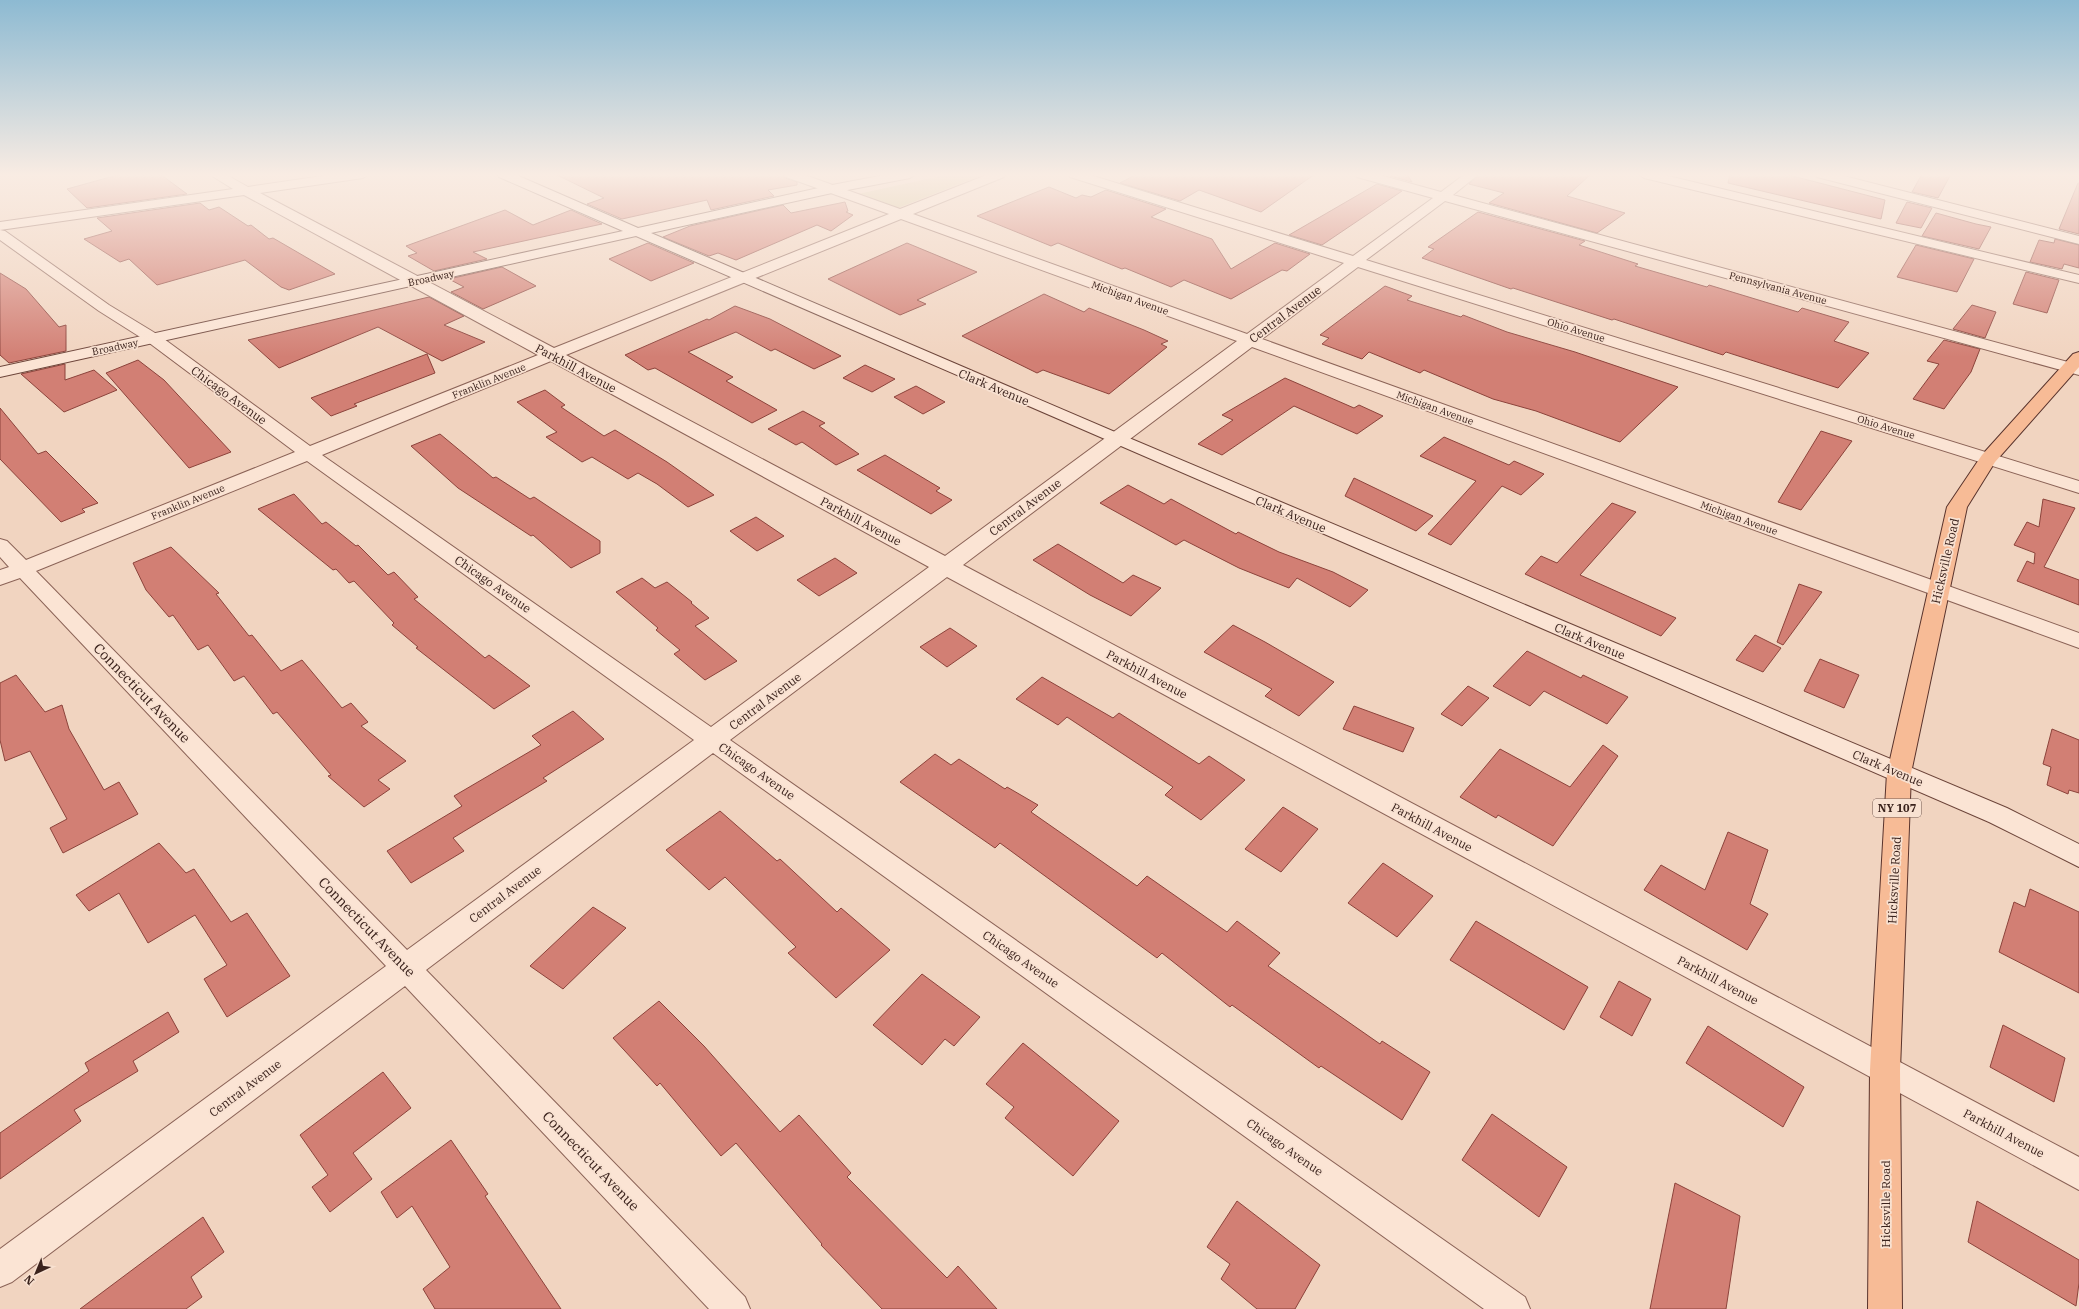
<svg xmlns="http://www.w3.org/2000/svg" width="2079" height="1309" viewBox="0 0 2079 1309" font-family="'IBM Plex Serif',serif">
	<style>
		.green { fill: #d0c594 }
		.building { fill: #d27f74; stroke: #8c433b }
		.lines { fill: none; stroke-linecap: round; stroke-linejoin: round }
		.street-casing { stroke: #8b6357; stroke-width: 2 }
		.secondary-casing { stroke: #6d453a; stroke-width: 2 }
		.primary-casing { stroke: #59332c; stroke-width: 2 }
		.street { fill: #fbe4d4; fill-rule: evenodd }
		.secondary { fill: #fbe4d4; fill-rule: evenodd }
		.primary { fill: #f7bb96; fill-rule: evenodd }
		.labels { text-anchor: middle; dominant-baseline: central; stroke-width: 3.5; stroke-linejoin: round; paint-order: stroke }
		.far-street-label { font-size: 10px; fill: #3a221c; stroke: #f8e1d1 }
		.shield { fill: #f8e1d1; stroke: #735b52; stroke-width: 1 }
		.shield-label { font-size: 11px; font-weight: bold; fill: #3a221c }
		.street-label { font-size: 12px; fill: #3a221c; stroke: #f8e1d1 }
		.near-street-label { font-size: 14px; fill: #3a221c; stroke: #f8e1d1 }
	</style>
	<rect width="100%" height="100%" fill="#f1d4c0"/>
	<path class="green" d="M950 174H985L898 208 858 194Z"/>
	<path class="building" d="M121 174H160L187 194 87 208 67 189Z
		M555 174H783L785 178 797 182V185L768 190 774 196 711 210 707 200 622 219 587 204 604 198Z
		M1137 174H1315L1261 212 1199 190 1180 201 1120 183Z
		M1394 174H1407L1412 182 1390 176Z
		M1480 174H1591L1567 196 1625 213 1597 233 1489 203 1504 193 1469 184Z
		M1730 174H1785L1885 200 1881 219 1728 183Z
		M1922 174H1951L1938 198 1912 192Z
		M2078 183H2079V234L2059 229Z
		M1377 184 1402 191 1322 245 1289 235Z
		M1049 187 1076 198 1082 195 1091 197 1106 190 1166 209 1151 217 1212 239 1231 269 1275 243 1310 254 1287 271 1282 270 1231 299 1184 280 1171 287 1125 268 1122 269 1058 243 1051 246 977 216Z
		M845 202 848 211 846 212 853 215 831 231 817 225 736 260 718 253 709 256 663 237 690 226 783 205 791 213Z
		M1907 202 1932 208 1921 228 1896 223Z
		M200 203 209 210 219 207 248 226 251 225 269 239 273 238 335 274 289 290 281 287 245 260 157 285 129 259 120 262 84 239 112 231 97 218Z
		M505 210 533 225 571 210 602 224 473 252 487 259 434 271 408 256 417 253 406 246Z
		M1478 212 1585 241 1579 245 1638 264 1635 266 1707 287 1709 285 1798 312 1802 308 1849 322 1834 341 1869 353 1838 388 1726 352 1723 355 1614 319 1612 320 1513 288 1511 289 1422 258 1434 249 1428 247Z
		M1936 213 1976 224 1991 227 1979 249 1922 236Z
		M2055 239 2079 245V268L2064 264 2062 269 2030 262 2039 240 2054 243Z
		M648 243 694 263 651 281 609 259Z
		M907 243 977 272 917 300 926 304 900 315 828 279Z
		M1916 245 1974 259 1957 292 1897 277Z
		M502 267 536 286 483 309 451 292 464 287 449 279Z
		M2026 272 2059 280 2047 313 2013 304Z
		M0 273 26 289 59 327 66 325V351L9 363 0 355Z
		M1385 286 1412 296 1407 300 1461 317 1463 315 1507 332 1575 352 1678 387 1620 442 1536 411 1493 399 1424 370 1420 373 1369 352 1362 359 1322 344 1329 338 1320 335Z
		M1044 294 1084 312 1089 308 1144 330 1168 341 1161 344 1167 347 1109 394 1043 370 1037 373 962 336Z
		M429 297 464 316 444 325 485 342 442 361 378 327 279 368 248 340Z
		M1972 305 1996 312 1985 338 1953 329Z
		M735 306 770 319 841 356 814 369 775 349 771 351 736 332 688 352 733 377 726 381 777 410 752 423 655 368 648 370 625 355 707 319 709 320Z
		M1944 340 1980 349 1971 372 1944 409 1913 399 1939 364 1927 361Z
		M427 354 435 373 354 404 357 406 331 416 311 398Z
		M138 360 164 380 231 452 189 468 106 373Z
		M65 364V380L94 370 117 390 64 412 21 374Z
		M865 365 895 379 872 392 843 378Z
		M1285 378 1354 408 1359 405 1383 416 1357 434 1294 406 1222 455 1198 444 1233 420 1222 415Z
		M916 386 945 402 923 414 894 397Z
		M545 390 565 405 561 407 604 436 615 430 667 462 714 495 688 507 657 484 638 473 628 479 592 457 582 462 546 437 557 432 517 402Z
		M0 408 38 454 46 451 98 503 82 509 85 512 61 522 0 459Z
		M803 411 825 423 819 426 859 454 836 465 802 442 796 445 768 429Z
		M1821 431 1852 441 1801 510 1778 502Z
		M440 434 493 478 496 477 530 499 534 497 600 541V553L571 568 533 535 531 536 458 488 411 446Z
		M1444 437 1509 465 1514 461 1544 474 1521 495 1502 486 1451 545 1428 534 1476 481 1420 456Z
		M885 455 940 488 936 491 952 500 931 514 857 470Z
		M1354 478 1433 516 1416 531 1345 496Z
		M1128 485 1164 504 1171 499 1236 534 1238 532 1279 552 1333 572 1368 590 1350 607 1297 578 1289 588 1239 568 1184 540 1176 545 1100 503Z
		M294 494 322 524 326 522 356 546 358 545 388 575 394 572 418 597 414 599 485 658 489 655 530 686 494 709 416 648 418 647 392 625 394 623 354 581 349 583 336 569 333 570 258 509Z
		M2043 499 2075 508 2044 567 2079 580V605L2017 581 2027 561 2034 564 2035 553 2014 545 2027 522 2039 527Z
		M1612 503 1636 512 1580 575 1676 618 1661 636 1525 574 1541 556 1557 563Z
		M756 517 784 536 757 551 730 531Z
		M1058 544 1123 583 1133 575 1161 588 1131 616 1090 595 1033 560Z
		M171 547 219 593 216 594 249 636 252 635 281 671 302 660 342 708 351 703 368 722 361 726 406 761 378 780 390 789 364 807 328 776 331 775 277 712 273 714 244 676 234 681 208 645 198 650 173 615 169 617 146 590 133 563Z
		M835 558 857 573 819 596 797 580Z
		M642 578 655 588 667 582 692 602 691 603 709 618 695 626 737 661 705 680 674 654 680 650 656 630 658 628 616 592Z
		M1799 584 1822 592 1783 645 1777 642Z
		M1233 625 1265 642 1334 682 1299 716 1265 696 1272 689 1204 652Z
		M950 628 977 646 947 667 920 647Z
		M1755 635 1781 648 1763 672 1736 660Z
		M1527 651 1581 678 1583 675 1628 697 1607 724 1544 691 1530 706 1493 686Z
		M1820 659 1859 675 1844 708 1804 691Z
		M16 675 45 712 62 705 69 729 104 790 119 782 138 814 63 853 50 828 67 819 30 751 5 761 0 740V683Z
		M1042 677 1113 718 1119 713 1199 764 1209 756 1245 780 1201 820 1165 795 1173 787 1067 717 1058 725 1016 699Z
		M1468 686 1489 698 1462 726 1441 714Z
		M1354 706 1414 728 1403 752 1343 729Z
		M573 711 604 739 543 778 547 781 453 838 464 851 411 883 387 851 462 806 454 796 541 745 532 736Z
		M2052 729 2079 740V793L2069 790 2068 794 2047 785 2051 767 2043 764Z
		M1603 745 1618 756 1553 846 1498 815 1496 818 1460 797 1500 749 1570 787Z
		M935 754 951 765 959 759 1005 789 1007 787 1038 805 1031 812 1137 886 1147 876 1227 932 1237 921 1280 953 1268 966 1380 1044 1382 1041 1430 1072 1402 1120 1321 1066 1319 1068 1232 1005 1230 1007 1162 953 1157 958 1000 843 995 848 900 782Z
		M1283 807 1318 829 1281 872 1245 849Z
		M720 811 777 861 780 859 837 912 841 908 890 950 836 998 788 953 796 947 725 877 709 890 666 850Z
		M1728 832 1768 850 1750 904 1768 914 1747 950 1644 890 1661 865 1705 890Z
		M159 843 186 873 194 869 231 922 247 913 290 976 227 1017 204 979 227 965 195 915 148 943 119 893 89 911 76 895Z
		M1383 863 1433 896 1397 937 1348 903Z
		M2030 889 2079 912V993L1999 952 2014 902 2025 907Z
		M593 907 626 928 563 989 530 966Z
		M1476 921 1588 987 1564 1030 1450 960Z
		M922 974 980 1017 954 1046 945 1039 922 1065 873 1025Z
		M1619 981 1651 999 1632 1036 1600 1017Z
		M659 1001 704 1046 780 1132 799 1115 851 1173 847 1177 947 1278 958 1266 997 1309H882L821 1245 822 1244 736 1143 721 1156 660 1083 657 1086 613 1038Z
		M168 1012 179 1032 133 1061 138 1071 74 1110 81 1121 0 1179V1133L89 1071 85 1063Z
		M2003 1025 2065 1058 2054 1102 1990 1067Z
		M1708 1026 1804 1087 1783 1127 1686 1063Z
		M1023 1043 1119 1121 1073 1176 1005 1118 1014 1107 986 1084Z
		M383 1072 411 1108 353 1153 372 1179 330 1212 312 1187 328 1175 300 1135Z
		M1492 1114 1567 1167 1539 1217 1462 1160Z
		M451 1140 488 1194 485 1196 561 1309H435L423 1289 450 1267 412 1206 397 1218 381 1192Z
		M1675 1183 1740 1216 1726 1309H1650Z
		M1237 1201 1320 1265 1295 1309H1257L1221 1279 1230 1264 1207 1247Z
		M1977 1201 2079 1260V1283L2076 1306 1968 1242Z
		M203 1217 224 1252 191 1277 202 1297 186 1309H80Z"/>
	<g class="lines">
		<g class="street-casing">
			<path id="street" d="M209 174H225L248 187 336 174H369L363 178 260 193 554 348 889 214 786 177 784 174H802L900 209 989 174H1006L1004 177 913 214 1247 334 1344 263 1070 177 1068 174H1087L1353 256 1433 198 1357 177 1355 174H1376L1441 192 1465 174H1479L1453 195 2079 365V375L1445 201 1366 260 2079 481V493L1358 267 1262 339 2079 633V648L1252 347 963 565 2079 1157V1190L947 577 730 740 1525 1297 1530 1309H1484L713 753 426 970 745 1297 750 1309H709L405 986 12 1282 0 1287V1249L386 966 20 578 0 585V570L9 567 0 557V539L7 541 26 560 295 452 148 342 99 311 0 240V222L233 189ZM244 195 538 355 310 446 160 336 109 305 5 231 0 230ZM901 219 1237 341 945 556 566 355ZM551 361 929 567 711 727 322 455ZM307 461 694 740 407 950 36 571Z
				M1638 174H1660L2079 275V283L1644 178Z
				M1815 174H1836L2079 236V244L1817 177Z"/>
		</g>
		<g class="secondary-casing">
			<path id="secondary" d="M497 174H514L638 228 832 185 890 174H916L910 178 832 193 651 233 1122 435 2007 808 2079 844V867L1989 822 636 236 0 377V367L623 231 499 177Z"/>
		</g>
		<g class="primary-casing">
			<path id="primary" d="M2079 352V367L1995 462 1967 507 1911 773 1900 1070 1902 1309H1868L1870 1070 1887 773 1947 507 1982 455 2073 354Z"/>
		</g>
		<use href="#street" class="street"/>
		<use href="#secondary" class="secondary"/>
		<use href="#primary" class="primary"/>
	</g>
	<linearGradient id="sky" x2="0" y2="1"><stop stop-color="#8dbad2"/><stop offset="0.49" stop-color="#f9ece3"/><stop offset="1" stop-color="#f9ece3" stop-opacity="0"/></linearGradient>
	<rect width="2079" height="357" fill="url(#sky)"/>
	<g class="labels">
		<g class="far-street-label">
			<text transform="translate(431 278) rotate(-12)">Broadway</text>
			<text transform="translate(1778 288) rotate(15)">Pennsylvania Avenue</text>
			<text transform="translate(1130 298) rotate(20)">Michigan Avenue</text>
			<text transform="translate(1576 330) rotate(17)">Ohio Avenue</text>
			<text transform="translate(115 347) rotate(-12)">Broadway</text>
			<text transform="translate(489 381) rotate(-22)">Franklin Avenue</text>
			<text transform="translate(1435 408) rotate(20)">Michigan Avenue</text>
			<text transform="translate(1886 427) rotate(17)">Ohio Avenue</text>
			<text transform="translate(188 502) rotate(-22)">Franklin Avenue</text>
			<text transform="translate(1739 518) rotate(20)">Michigan Avenue</text>
		</g>
		<rect class="shield" x="1873" y="799" width="48" height="18" rx="3"/>
		<g class="shield-label">
			<text x="1897" y="808">NY 107</text>
		</g>
		<g class="street-label">
			<text transform="translate(1285 314) rotate(-37)">Central Avenue</text>
			<text transform="translate(576 368) rotate(28)">Parkhill Avenue</text>
			<text transform="translate(994 387) rotate(23)">Clark Avenue</text>
			<text transform="translate(229 395) rotate(36)">Chicago Avenue</text>
			<text transform="translate(1025 507) rotate(-37)">Central Avenue</text>
			<text transform="translate(1291 514) rotate(23)">Clark Avenue</text>
			<text transform="translate(861 521) rotate(28)">Parkhill Avenue</text>
			<text transform="translate(1945 561) rotate(-77)">Hicksville Road</text>
			<text transform="translate(493 584) rotate(35)">Chicago Avenue</text>
			<text transform="translate(1590 641) rotate(23)">Clark Avenue</text>
			<text transform="translate(1147 674) rotate(28)">Parkhill Avenue</text>
			<text transform="translate(765 701) rotate(-37)">Central Avenue</text>
			<text transform="translate(1888 768) rotate(23)">Clark Avenue</text>
			<text transform="translate(757 771) rotate(35)">Chicago Avenue</text>
			<text transform="translate(1432 827) rotate(28)">Parkhill Avenue</text>
			<text transform="translate(1894 880) rotate(-87)">Hicksville Road</text>
			<text transform="translate(505 894) rotate(-37)">Central Avenue</text>
			<text transform="translate(1021 959) rotate(35)">Chicago Avenue</text>
			<text transform="translate(1718 980) rotate(28)">Parkhill Avenue</text>
			<text transform="translate(245 1088) rotate(-37)">Central Avenue</text>
			<text transform="translate(2004 1133) rotate(28)">Parkhill Avenue</text>
			<text transform="translate(1285 1147) rotate(35)">Chicago Avenue</text>
			<text transform="translate(1885 1204) rotate(-90)">Hicksville Road</text>
		</g>
		<g class="near-street-label">
			<text transform="translate(142 693) rotate(46)">Connecticut Avenue</text>
			<text transform="translate(367 927) rotate(46)">Connecticut Avenue</text>
			<text transform="translate(591 1161) rotate(46)">Connecticut Avenue</text>
		</g>
	</g>
	<g transform="translate(36 1273) rotate(224)" stroke="#f8e1d1" stroke-width="3" paint-order="stroke">
	<path d="M0-3L7 15L0 10L-7 15Z" fill="#3a221c"/>
	<text y="-6" font-size="11" font-weight="bold" text-anchor="middle" fill="#3a221c">N</text>
	</g>
</svg>
